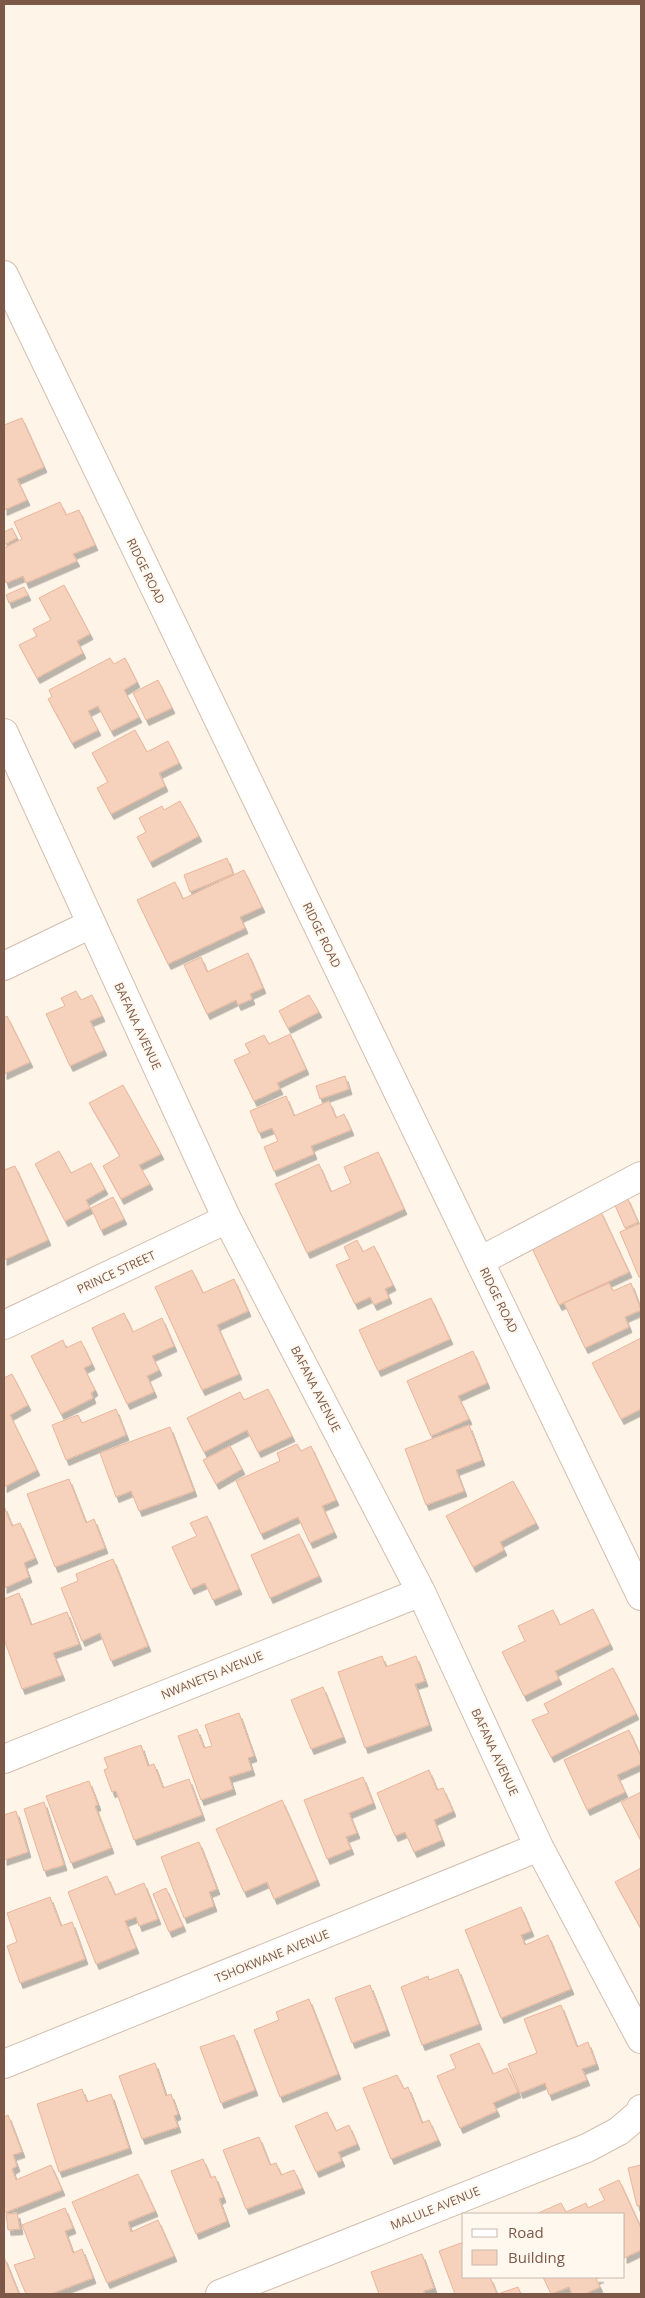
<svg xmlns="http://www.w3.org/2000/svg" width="645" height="2298" viewBox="0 0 645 2298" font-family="'Open Sans',sans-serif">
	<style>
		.building { fill: #f6d1bc; stroke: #eab69b; filter: url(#shadow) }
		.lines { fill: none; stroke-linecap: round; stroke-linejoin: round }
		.minor-casing { stroke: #d4bdae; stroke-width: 30 }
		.minor { stroke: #fff; stroke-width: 28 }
		.labels { text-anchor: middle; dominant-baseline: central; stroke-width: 4; stroke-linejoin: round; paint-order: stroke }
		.street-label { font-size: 12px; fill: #7b5848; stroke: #fff8ef }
	</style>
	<defs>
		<filter id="shadow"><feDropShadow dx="3" dy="5.5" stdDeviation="0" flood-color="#0004"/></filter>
	</defs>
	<rect width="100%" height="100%" fill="#fef4e7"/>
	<path class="building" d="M22 418 44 467 17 479 27 500 4 510V425Z
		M60 502 66 515 79 510 95 545 73 554 77 561 26 583 23 576 6 583 4 577V548L22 539 14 522Z
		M12 528 17 538 4 545V532Z
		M64 585 90 634 77 641 83 653 37 678 19 645 37 636 33 629 51 620 39 598Z
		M24 587 28 595 9 603 6 595Z
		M110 658 114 664 125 658 137 682 124 690 139 717 111 731 98 706 88 711 98 730 72 743 48 699 52 697 49 690Z
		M158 680 172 708 146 720 133 693Z
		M135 730 147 752 168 741 179 763 159 773 165 786 111 814 97 788 108 782 92 753Z
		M180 801 199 836 150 862 137 837 146 832 139 818 162 806 164 810Z
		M227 858 233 874 190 892 184 875Z
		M244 870 262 907 240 917 245 928 168 964 137 900 175 882 183 899Z
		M248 953 263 988 250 994 252 999 238 1005 236 1000 207 1014 184 965 201 957 207 972Z
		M76 991 81 1000 92 995 102 1016 90 1021 104 1050 70 1066 46 1014 65 1006 61 998Z
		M309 995 319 1012 288 1028 279 1011Z
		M7 1016 30 1062 4 1074V1018Z
		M290 1034 306 1069 277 1083 280 1089 254 1101 234 1060 250 1053 245 1044 264 1035 269 1044Z
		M345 1076 349 1089 320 1099 316 1086Z
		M123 1085 161 1154 139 1165 150 1184 121 1199 103 1166 120 1156 89 1103Z
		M286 1096 294 1116 329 1101 336 1118 344 1114 351 1130 311 1146 314 1154 274 1171 264 1147 278 1141 272 1128 259 1133 250 1111Z
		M59 1151 71 1173 91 1163 105 1189 86 1200 90 1208 65 1221 35 1164Z
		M378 1152 404 1209 307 1253 275 1184 319 1164 331 1192 351 1183 344 1167Z
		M15 1166 48 1240 4 1260V1170Z
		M113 1197 124 1219 101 1230 91 1208Z
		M627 1197 638 1222 625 1228 614 1203Z
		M600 1210 629 1272 559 1305 530 1244Z
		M641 1223V1276L639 1277 620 1232Z
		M357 1240 363 1252 374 1246 393 1285 385 1289 389 1298 374 1305 370 1297 355 1304 336 1265 350 1259 344 1247Z
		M192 1270 203 1293 234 1279 248 1311 217 1325 239 1374 202 1390 155 1287Z
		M609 1283 613 1291 631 1283 641 1310 625 1317 629 1327 585 1348 564 1303Z
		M431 1298 450 1339 378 1371 359 1330Z
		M124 1313 133 1332 162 1318 174 1346 152 1356 159 1370 147 1376 154 1392 127 1404 92 1328Z
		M641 1338V1409L621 1419 592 1363Z
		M63 1340 66 1348 81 1341 92 1364 84 1368 95 1390 91 1393 93 1398 61 1414 31 1356Z
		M473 1351 487 1383 458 1396 469 1419 431 1436 407 1381Z
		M12 1374 28 1405 10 1415 37 1470 4 1487V1378Z
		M268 1389 292 1436 258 1452 247 1430 204 1452 187 1418 240 1392 244 1400Z
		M116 1409 126 1435 66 1460 52 1425 78 1415 82 1423Z
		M469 1425 482 1460 456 1470 464 1491 426 1505 405 1449Z
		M170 1427 194 1491 139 1511 131 1491 116 1497 100 1453Z
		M297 1444 301 1451 311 1446 336 1500 322 1506 334 1532 310 1543 298 1517 261 1534 236 1481 280 1461 277 1453Z
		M230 1446 242 1469 216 1484 203 1460Z
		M69 1479 86 1523 94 1519 105 1548 55 1567 27 1494Z
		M513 1481 536 1523 500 1542 504 1550 473 1567 446 1516Z
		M4 1506 12 1526 20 1523 35 1558 24 1563 29 1577 4 1588Z
		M207 1516 239 1589 213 1600 205 1583 191 1589 172 1547 197 1536 190 1523Z
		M299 1534 319 1576 270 1598 251 1555Z
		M113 1559 148 1646 111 1661 100 1633 82 1641 61 1588 78 1581 76 1574Z
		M19 1593 31 1625 67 1612 79 1644 53 1653 62 1675 22 1689 4 1639V1599Z
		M593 1609 610 1644 555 1671 559 1679 524 1696 502 1652 525 1641 518 1626 553 1610 560 1625Z
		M382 1656 386 1667 416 1656 425 1681 415 1684 429 1725 365 1748 338 1672Z
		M613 1668 636 1714 551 1757 532 1720 549 1713 544 1704Z
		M323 1687 343 1737 311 1749 291 1700Z
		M239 1713 254 1756 248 1758 252 1770 229 1777 233 1789 201 1800 178 1736 197 1729 204 1748 212 1746 205 1725Z
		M629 1730 641 1757V1764L617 1775 625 1792 587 1810 564 1760Z
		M141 1745 148 1766 154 1764 163 1788 189 1779 202 1815 134 1840 116 1791 112 1792 104 1770 108 1768 104 1758Z
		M429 1770 437 1790 443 1788 453 1811 434 1820 442 1840 414 1852 405 1832 395 1836 377 1793Z
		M363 1777 373 1803 349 1813 357 1833 346 1837 351 1849 327 1859 304 1800Z
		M89 1781 98 1805 95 1806 111 1848 71 1863 46 1796Z
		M641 1792V1841L621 1802Z
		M282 1800 317 1880 274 1899 267 1882 244 1892 216 1829Z
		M44 1802 64 1865 44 1871 24 1809Z
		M16 1811 28 1852 4 1860V1815Z
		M199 1842 217 1889 209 1892 214 1906 184 1918 161 1857Z
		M641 1868V1929L615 1882Z
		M107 1876 115 1895 144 1883 158 1919 139 1926 136 1917 125 1921 136 1948 96 1964 68 1892Z
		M166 1888 183 1926 169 1932 153 1894Z
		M50 1897 61 1926 72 1922 85 1959 20 1983 7 1946 17 1942 7 1913Z
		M521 1907 531 1931 521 1935 525 1945 548 1935 571 1989 501 2018 465 1930Z
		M458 1969 479 2024 422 2045 401 1987 428 1976 429 1980Z
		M370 1985 387 2030 352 2043 335 1998Z
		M309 1999 338 2074 280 2097 254 2030 279 2020 276 2012Z
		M561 2005 577 2047 588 2042 596 2064 582 2069 587 2080 549 2095 545 2083 520 2093 508 2064 537 2053 524 2019Z
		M234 2035 255 2090 221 2103 200 2047Z
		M479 2043 493 2074 507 2068 518 2092 493 2103 497 2111 460 2128 437 2076 456 2068 450 2055Z
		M155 2063 166 2096 171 2094 178 2114 174 2116 178 2127 142 2139 119 2076Z
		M397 2075 404 2089 408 2087 422 2123 429 2120 438 2140 391 2159 363 2088Z
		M82 2089 87 2102 111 2094 129 2148 59 2172 37 2104Z
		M327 2112 336 2131 349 2125 357 2144 338 2152 342 2161 316 2172 295 2126Z
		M8 2115 22 2152 13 2155 17 2166 12 2169 16 2180 51 2165 62 2190 4 2213V2117Z
		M259 2137 270 2165 276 2163 281 2175 294 2170 302 2188 246 2209 223 2150Z
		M203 2159 211 2178 215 2176 223 2197 219 2199 227 2221 196 2234 171 2171Z
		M641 2165V2205L637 2206 628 2168Z
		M138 2174 155 2211 128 2222 131 2232 158 2220 174 2256 107 2283 72 2202Z
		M619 2180 641 2228V2250L624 2258V2214H536L561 2203 566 2212 586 2203 588 2208 605 2200 599 2189Z
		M65 2208 73 2228 65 2231 73 2253 82 2249 93 2278 51 2294H26L14 2265 35 2258 22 2225Z
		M17 2213 20 2229 8 2230 6 2214Z
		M464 2242V2277H490L497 2294H455L439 2251Z
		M422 2254 434 2288 424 2291V2294H379L371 2272Z
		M4 2257 19 2294H4Z
		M543 2277H601L596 2279 600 2287 585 2294H572L569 2287 551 2294Z
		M518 2287 521 2294H498Z"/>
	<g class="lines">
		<g class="minor-casing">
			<path id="minor" d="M4 275 641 1596
				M4 733 227 1219 421 1592 539 1847 641 2039
				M4 966 91 924
				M480 1261 641 1176
				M4 1325 227 1219
				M4 1759 421 1592
				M4 2064 539 1847
				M220 2294 587 2148 619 2131 640 2113 641 2109"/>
		</g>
		<use href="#minor" class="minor"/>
	</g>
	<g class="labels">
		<g class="street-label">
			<text transform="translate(146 571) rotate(64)">RIDGE ROAD</text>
			<text transform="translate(322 935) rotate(64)">RIDGE ROAD</text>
			<text transform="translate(138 1026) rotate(65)">BAFANA AVENUE</text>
			<text transform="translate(116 1272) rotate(-25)">PRINCE STREET</text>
			<text transform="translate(499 1300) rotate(64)">RIDGE ROAD</text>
			<text transform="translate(316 1389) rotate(63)">BAFANA AVENUE</text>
			<text transform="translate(212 1675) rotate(-22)">NWANETSI AVENUE</text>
			<text transform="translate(495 1752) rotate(65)">BAFANA AVENUE</text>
			<text transform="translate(272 1956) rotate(-22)">TSHOKWANE AVENUE</text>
			<text transform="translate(435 2208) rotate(-22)">MALULE AVENUE</text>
		</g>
	</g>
	<rect width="645" height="2298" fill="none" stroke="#7b5848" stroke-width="10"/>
	<rect x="462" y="2213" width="162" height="65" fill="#fff8ef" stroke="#cab8ac"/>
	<rect x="472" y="2229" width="25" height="8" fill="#ffffff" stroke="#cab8ac"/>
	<text x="508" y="2238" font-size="15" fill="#7b5848">Road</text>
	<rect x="472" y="2250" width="25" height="15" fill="#f6d1bc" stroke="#cab8ac"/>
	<text x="508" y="2263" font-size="15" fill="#7b5848">Building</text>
</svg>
